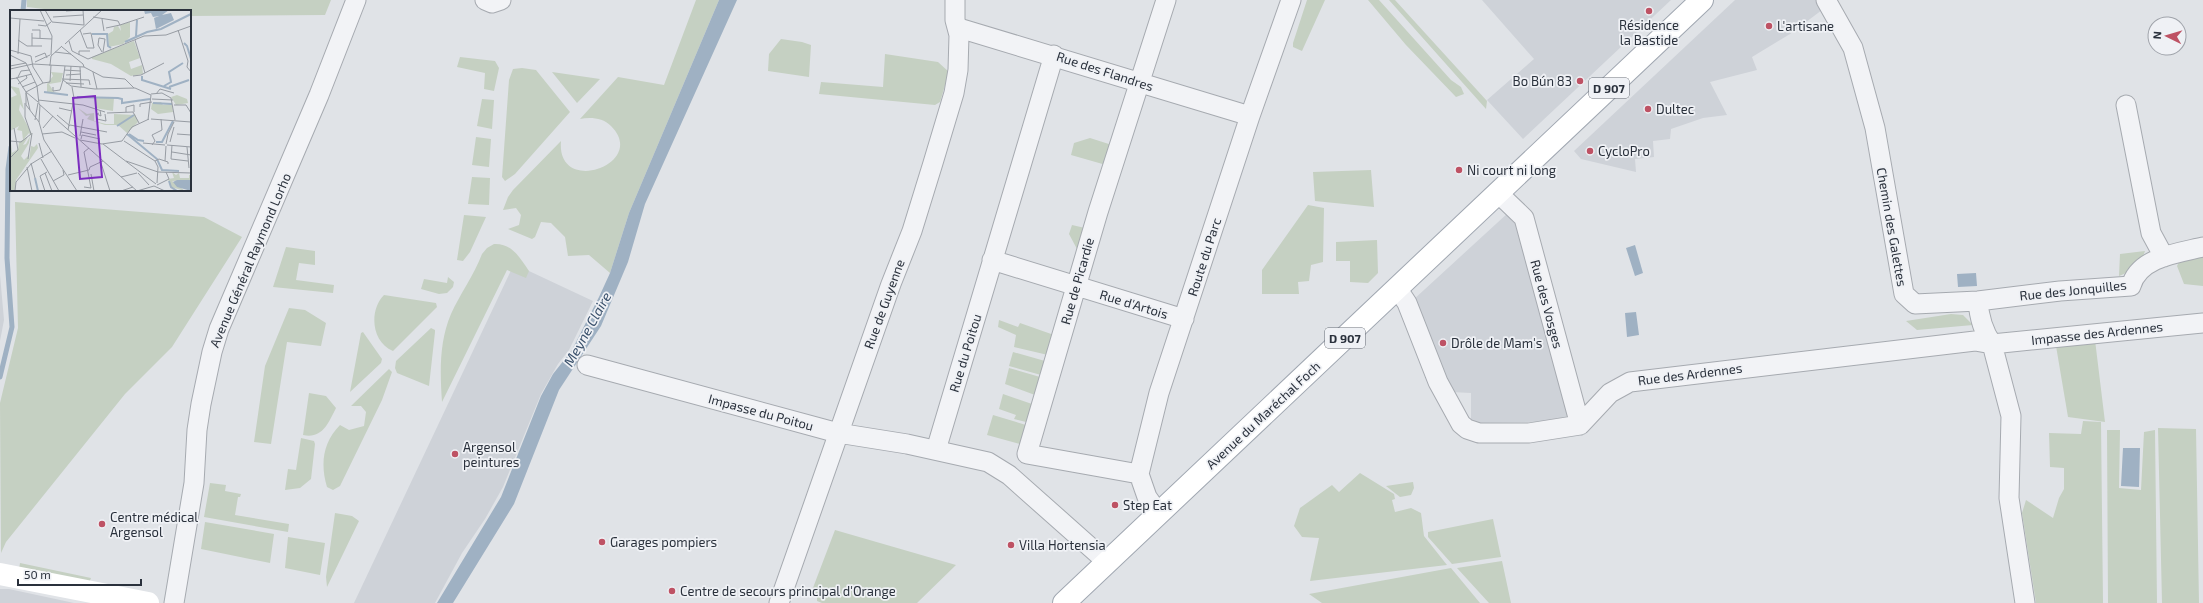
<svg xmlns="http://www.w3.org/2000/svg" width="2203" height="603" viewBox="0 0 2203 603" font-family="'Exo 2',sans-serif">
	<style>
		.built { fill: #ced2d8 }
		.green { fill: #c5d0c2 }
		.water { fill: #9fb1c3 }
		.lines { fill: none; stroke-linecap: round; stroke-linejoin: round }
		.stream { stroke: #9fb1c3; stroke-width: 5 }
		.street-casing { stroke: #a6aab0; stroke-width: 21 }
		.primary-casing { stroke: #a0a7b1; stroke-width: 24 }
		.street { stroke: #f2f3f6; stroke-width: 19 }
		.secondary { stroke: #fff; stroke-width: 22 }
		.primary { stroke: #fff; stroke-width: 22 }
		.poi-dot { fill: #be5264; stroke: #eff1f5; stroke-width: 1.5 }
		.labels { text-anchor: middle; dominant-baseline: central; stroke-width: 3.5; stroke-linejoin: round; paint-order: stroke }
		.shield { fill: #eff1f5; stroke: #656b74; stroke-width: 1 }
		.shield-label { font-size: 12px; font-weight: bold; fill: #2a313c }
		.poi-label { font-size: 13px; fill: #2a313c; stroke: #eff1f5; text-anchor: start }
		.street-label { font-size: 13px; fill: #2a313c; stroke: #eff1f5 }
		.water-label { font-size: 14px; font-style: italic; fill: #39506b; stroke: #eff1f5 }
		.inset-river { fill: none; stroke: #9fb1c3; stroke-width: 2 }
		.inset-road { fill: none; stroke: #979ca3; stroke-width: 1 }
		.view { fill: #7b2cbf; fill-opacity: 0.15; stroke: #7b2cbf; stroke-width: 2 }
		.inset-edge { fill: none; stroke: #2a313c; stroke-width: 2 }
	</style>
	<rect width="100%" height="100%" fill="#e0e3e7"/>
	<path class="built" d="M1482 0H1671L1523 139 1487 100 1534 59Z
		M1735 0H1818L1822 10 1790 34 1752 57 1757 70 1710 82 1727 115 1703 118 1671 129 1670 139 1653 141 1654 157 1635 159 1636 172 1581 159 1574 151Z
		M1509 212 1524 228 1576 421 1471 423V393L1451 392 1412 301Z
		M514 264 593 301 569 350 558 364 541 394 503 487 485 519 462 553 435 603H354Z
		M0 275 4 320 0 341Z
		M0 589H9L74 603H0Z"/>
	<path class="green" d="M27 0H331L325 15 190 16V11H61L27 7Z
		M696 0H719L629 213 610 273 589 255 568 256 565 237 551 223 541 222 535 237 532 239 508 229 519 225 521 215 516 208 503 210 508 197 513 190 561 141C556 197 649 164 611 126 603 118 591 117 580 119L618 77 664 85Z
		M1307 0H1325L1302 51 1293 47V43Z
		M1368 0H1379L1451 80 1461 87 1464 94 1456 97 1406 45Z
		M1389 0H1395L1487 101 1486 109Z
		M781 39 802 42 811 45 809 77 768 71 769 54Z
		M885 54 938 62 949 72 940 102 935 105 819 94 821 82 883 87Z
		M460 57 495 61 499 68 494 91 484 89 485 73 457 67Z
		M522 68 536 70 570 112 515 174 505 181 502 177 509 80 513 69Z
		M552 72 600 79 577 103Z
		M482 99 494 100 492 129 477 126Z
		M476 137 491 139 489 167 472 165Z
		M1090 138 1112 145 1106 165 1071 155 1074 143Z
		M1371 170 1374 207 1315 201 1313 172Z
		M472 177 490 178 489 205 468 204Z
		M15 202 204 217 242 237 172 347 125 394 6 542 1 553 0 403 18 328Z
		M1308 205 1324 208 1323 262 1311 265 1309 281 1298 282 1299 294H1262V270Z
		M464 215 486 217 470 252 463 261 457 260Z
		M1072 225 1085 228 1077 249 1069 234Z
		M1377 240 1378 273 1368 283 1350 282V261H1336V242Z
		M494 244C512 243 520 258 529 271L526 278 507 270 442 402C440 373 439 342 451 314 460 294 474 275 482 254L487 248Z
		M286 247 315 251V265L299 263 296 280 334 285 333 293 273 287Z
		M2203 250V286L2184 284 2177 266 2180 260Z
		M2145 251C2141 264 2132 271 2119 276L2120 254Z
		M448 277 454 282 453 287 447 293 439 294 421 289 424 279 447 283Z
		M384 295 436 303 437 307 393 351C371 342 369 310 384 295Z
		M289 308 305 310 326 323 321 346 287 342 271 444 254 442 265 366Z
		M1951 314 1963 315 1973 325 1917 330 1906 321Z
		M999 320 1018 327 1020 323 1054 335 1048 355 1014 347 1016 335 998 327Z
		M431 328 435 330V332L429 386 397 373 395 368 396 361Z
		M363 332 382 359 381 363 350 392 361 333Z
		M2095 340 2105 422 2068 417 2056 346Z
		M1013 352 1045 361 1041 375 1009 366Z
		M1009 368 1040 377 1035 395 1005 384Z
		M389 369 392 372 382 400 340 486 333 490 327 487C320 464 323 442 340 425L349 430 364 426 366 412 361 406H351Z
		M309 393 326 396 336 408C328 424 322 439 303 435Z
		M1003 394 1032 404 1026 422 1014 419 1016 415 999 409Z
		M993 415 1026 425 1020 444 987 435Z
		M2083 421 2101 422 2103 603H2036L2022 513 2026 500 2053 518 2059 498 2064 489V468L2050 467 2049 433 2081 434Z
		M2158 428 2196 429 2199 603H2162Z
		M2107 430H2120L2119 488 2141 490 2144 432 2155 430 2157 603H2108Z
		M301 438 314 441 315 444 311 479 300 488 285 490 288 469 296 470Z
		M1360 473 1394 494 1395 499 1392 500 1395 512 1411 508 1421 513 1424 536 1447 565 1310 581 1319 538 1302 537 1294 526 1300 508 1332 485 1339 492Z
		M1413 482 1414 488 1411 495 1400 497 1386 486Z
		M210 483 226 485 225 491 241 494 240 497H238L235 515 289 524 288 532 204 517Z
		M335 513 352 516 359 521 327 587 326 577Z
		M1493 519 1501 557 1452 564 1428 537V532Z
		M205 522 274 534 270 563 201 549Z
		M835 530 956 565 917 603H822L817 601V597L811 593Z
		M288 537 325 543 320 575 285 568Z
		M1502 561 1511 603H1489L1457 568Z
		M20 563 91 578 89 583 19 569Z
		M1451 568 1480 603H1322L1309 594Z"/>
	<path class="water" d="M719 0H737L645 204 628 262 601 326 559 390 514 504 453 603H437L501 497 541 396 553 374 572 350 599 297 610 273 629 213Z
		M1635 245 1643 273 1635 276 1626 248Z
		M1976 273 1977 286 1958 287 1957 274Z
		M1636 312 1639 335 1627 337 1625 313Z
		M2123 448H2140L2139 487 2121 486Z"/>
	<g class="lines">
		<path class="stream" d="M23 11 24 0
			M0 377 12 327 7 258 8 169 11 147"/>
		<g class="street-casing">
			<path id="street" d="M485 0 492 3 501 0
				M1826 0 1853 48 1875 128 1904 294 1915 304 1978 301 2060 291 2131 286C2139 257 2178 253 2203 247
				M959 28 1250 116
				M2126 105 2151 233 2164 257
				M1498 193 1524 218 1580 425
				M992 260 1184 319
				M1397 288 1407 303 1438 382 1461 424 1467 429 1479 433H1529L1580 425 1610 393 1630 382 1975 341 1992 344 2203 323
				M1978 301C1979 316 1983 331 1992 344L2011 416 2009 498 2025 603
				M587 365 838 433 907 444 988 462 1009 475 1107 562
				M936 450 1054 55
				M1139 474 1027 454 1098 212 1166 0
				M1159 514 1147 497 1139 474 1159 393 1250 116 1291 0
				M174 603 194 483 197 430 201 404 212 352 219 329 319 95 356 0
				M779 603 891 284 912 231 933 163 954 93 958 70 959 35 955 20V0"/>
		</g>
		<g class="primary-casing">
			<path id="primary" d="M1064 603 1702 0"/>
		</g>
		<use href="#street" class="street"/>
		<path class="secondary" d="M0 574 148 603"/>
		<use href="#primary" class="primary"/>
	</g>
	<g class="poi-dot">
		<circle cx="1649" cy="11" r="4"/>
		<circle cx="1769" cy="26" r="4"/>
		<circle cx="1580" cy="81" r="4"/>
		<circle cx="1648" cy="109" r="4"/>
		<circle cx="1590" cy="151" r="4"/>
		<circle cx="1459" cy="170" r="4"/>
		<circle cx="1443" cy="343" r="4"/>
		<circle cx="455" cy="454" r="4"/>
		<circle cx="1115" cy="505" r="4"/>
		<circle cx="102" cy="524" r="4"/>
		<circle cx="602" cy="542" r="4"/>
		<circle cx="1011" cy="545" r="4"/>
		<circle cx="672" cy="591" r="4"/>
	</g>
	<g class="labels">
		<g class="shield">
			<rect x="1589" y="78" width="40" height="20" rx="3"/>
			<rect x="1325" y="328" width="40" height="20" rx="3"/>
		</g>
		<g class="shield-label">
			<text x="1609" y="88">D 907</text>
			<text x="1345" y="338">D 907</text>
		</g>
		<g class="poi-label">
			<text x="1649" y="25" text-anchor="middle">Résidence<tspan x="1649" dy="15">la Bastide</tspan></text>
			<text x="1777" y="26">L'artisane</text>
			<text x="1572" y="81" text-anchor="end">Bo Bún 83</text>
			<text x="1656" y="109">Dultec</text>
			<text x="1598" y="151">CycloPro</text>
			<text x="1467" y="170">Ni court ni long</text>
			<text x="1451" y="343">Drôle de Mam's</text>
			<text x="463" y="447">Argensol<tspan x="463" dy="15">peintures</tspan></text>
			<text x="1123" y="505">Step Eat</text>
			<text x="110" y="517">Centre médical<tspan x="110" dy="15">Argensol</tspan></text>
			<text x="610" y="542">Garages pompiers</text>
			<text x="1019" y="545">Villa Hortensia</text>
			<text x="680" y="591">Centre de secours principal d'Orange</text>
		</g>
		<g class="street-label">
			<text transform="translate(1105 71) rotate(18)">Rue des Flandres</text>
			<text transform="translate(1892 227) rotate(80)">Chemin des Galettes</text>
			<text transform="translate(1204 257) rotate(-72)">Route du Parc</text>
			<text transform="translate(250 260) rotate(-67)">Avenue Général Raymond Lorho</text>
			<text transform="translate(1077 281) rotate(-74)">Rue de Picardie</text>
			<text transform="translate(2073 290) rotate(-6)">Rue des Jonquilles</text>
			<text transform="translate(884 304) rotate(-70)">Rue de Guyenne</text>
			<text transform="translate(1134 304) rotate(17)">Rue d'Artois</text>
			<text transform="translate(1547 304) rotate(75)">Rue des Vosges</text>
			<text transform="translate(2097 333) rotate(-6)">Impasse des Ardennes</text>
			<text transform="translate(965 353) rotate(-73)">Rue du Poitou</text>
			<text transform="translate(1690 374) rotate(-7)">Rue des Ardennes</text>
			<text transform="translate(761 412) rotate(15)">Impasse du Poitou</text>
			<text transform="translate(1263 415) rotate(-43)">Avenue du Maréchal Foch</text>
		</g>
		<g class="water-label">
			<text transform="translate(587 329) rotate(-61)">Meyne Claire</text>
		</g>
	</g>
	<g transform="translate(10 10)">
		<rect width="181" height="181" fill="#e0e3e7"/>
		<path d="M120 12V27L113 34 99 37 98 24 103 21 104 17 108 16 111 21 110 15ZM124 31 130 48 119 52 121 59 132 55 133 64 121 66 101 54 82 49V47ZM41 62 53 63 51 72 39 74 44 82 49 83 37 82V74L43 66ZM0 76 9 78 14 100 10 94 9 100 22 124V127L19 123 13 130 12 121 7 120 9 116 0 121V88L7 85ZM167 85 177 89 178 93 166 95 161 87ZM85 87 104 88 103 101 85 98ZM151 92 153 95 162 94 163 102 148 104 141 99 142 93ZM68 98 77 104 84 103V111L96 114H104V104L124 105 113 112 125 104 128 112 117 123 108 115H95L77 109 80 105 76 106ZM20 126 19 133 11 146 14 150 18 146 19 150 21 136 24 137 27 134 28 138 6 170 5 181H0L1 133 2 143 8 139 9 132 18 127 13 135 16 134ZM162 162 166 165 169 163 170 168H179V165H181V170L162 171 175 181 161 177 158 169 164 168Z" fill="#c5d0c2"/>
		<path d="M134 0H159L152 5 161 3 164 10 146 19 144 8 149 6 143 7 141 3 135 4ZM167 170H181V181L167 177 163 172Z" fill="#9fb1c3"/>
		<path class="inset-river" d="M82 24H97L98 36 101 38M126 26 127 10M115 32 137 22 151 19 181 4M174 33 177 36 181 49M132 66V70L161 79M154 76 161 72 159 62 173 53M159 77 179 70M34 82 58 85M67 87 108 88 112 89V93L140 89M143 93 162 94M107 116 124 105M117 124 147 149 152 160 169 161M119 124 128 130 134 131M146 132H152L163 111M25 168 28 181M159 171 161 177 167 181"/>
		<path class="inset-road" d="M30 0 42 26 41 45M35 0 42 12 74 15M73 0 74 15M56 1 71 0M43 7 73 5M83 7 108 11 110 15 96 18M0 8 34 11M92 9 94 21M28 15 36 16 41 12M110 15 134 7M22 20H30V28M70 20 77 38H84L81 23 73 24M168 20 178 51 177 57 181 62M22 23V36M22 28 42 29M8 30 17 36H32M125 30 135 63M59 31 62 41 78 49 134 26 156 25 181 16M55 34 92 0M52 37 73 54 74 57M0 40 21 46 23 57 33 73 16 82M45 42 61 44M92 42 88 35 89 28 95 29 93 42M8 44 10 9M0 45 16 53 27 76 29 94 127 181M69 45V41H80M25 47 35 43 37 48M25 52 40 45M39 55 74 57 93 67M0 56 16 53M55 56 53 70 61 76 85 79 125 78 141 85M70 57 71 77M0 59 23 54 40 55 41 46 52 36M54 60 71 61M83 62 87 79M56 65 71 64M123 66 131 65 154 53M8 67 11 61 20 60M93 67 115 69 124 78M6 68 22 64M0 69 7 68 16 82 28 92M52 69 79 70 80 75M60 71 61 56M33 73 40 72 41 55M56 73 74 74M8 74 17 68 16 65M12 77 25 72M43 77V81L50 80 53 70M16 82V95L29 112M16 83 20 100M141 84 152 83 161 88 165 110M146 84 150 79 164 83M142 89 163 90M28 90 73 95 95 102M30 95 29 112 34 130 67 181M164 95H176L181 103M130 97V94L142 92M49 98 62 101M116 102V97L124 95V102M89 103 87 104 91 106 90 100M97 103 123 102 129 113M47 105 60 116M87 109 96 111 95 104M141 109 181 112M25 110 28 93M138 110 141 85M60 115 97 122M33 118 43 106M58 120 64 88 62 77M71 122 86 125M32 124 52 122 65 128M167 124 181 125M70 126 73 109M71 129 72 125 90 129M70 130 92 134 112 131 122 117 139 109M0 131 11 132 21 124 15 107V93M114 131 145 151 148 157 147 173M160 132 164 117M29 133 33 148M133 133 155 135M93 134 146 174M156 134 158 124 164 112M142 135 145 131 142 125 152 120 151 109M157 135 181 137M162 135 161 149 178 151M177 137 179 158M162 142 181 145M0 148 8 140 4 118M18 149 22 123M31 149 49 181M116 151 148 162 181 163M145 151 149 149 158 152V154M155 151 156 136M21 153 25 168M91 153 100 181M17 157 22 181M35 163 42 181M128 163 139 175M81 164 84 181M58 165 79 160 80 157 93 151M111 167 127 163M43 171 54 165 53 160M147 175 159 169 156 162M74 177 81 178 74 142 79 138M5 181 6 172 21 154 42 141M35 181 30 166 37 162M111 181 123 177M127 181 144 176 155 181"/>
		<path class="view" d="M85 86 92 167 70 169 63 88Z"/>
		<rect width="181" height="181" class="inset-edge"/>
	</g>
	<g transform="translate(2167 36) rotate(275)"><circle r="19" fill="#eff1f5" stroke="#a0a4ab"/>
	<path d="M0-3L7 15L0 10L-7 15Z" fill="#be5264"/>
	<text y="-6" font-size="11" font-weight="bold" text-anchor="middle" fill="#2a313c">N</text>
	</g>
	<path d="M18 579v6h123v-6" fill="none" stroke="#2a313c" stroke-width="2"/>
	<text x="24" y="579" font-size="12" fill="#2a313c" stroke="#eff1f5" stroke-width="3" paint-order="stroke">50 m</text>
</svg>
